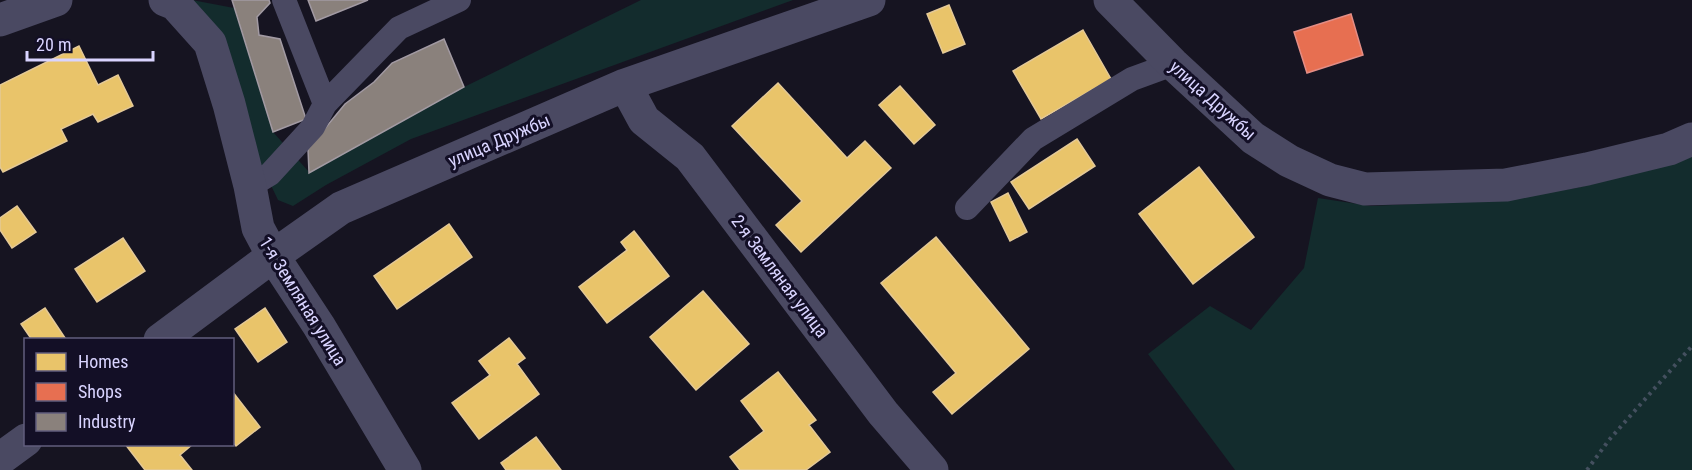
<svg xmlns="http://www.w3.org/2000/svg" width="1692" height="470" viewBox="0 0 1692 470" font-family="'Roboto Condensed',sans-serif">
	<style>
		.green { fill: #132c2d }
		.homes { fill: #e9c46a; stroke: #e4c997; stroke-width: 1.5 }
		.shops { fill: #e76f51; stroke: #e38d85; stroke-width: 1.5 }
		.industry { fill: #8a817c; stroke: #a29aa3; stroke-width: 1.5 }
		.lines { fill: none; stroke-linecap: round; stroke-linejoin: round }
		.path { stroke: #44505f; stroke-width: 4; stroke-dasharray: 3 4.5; stroke-linecap: butt }
		.lane { stroke: #4a4962; stroke-width: 24 }
		.street { stroke: #4a4962; stroke-width: 33 }
		.labels { text-anchor: middle; dominant-baseline: central; stroke-width: 6; stroke-linejoin: round; paint-order: stroke }
		.street-label { font-size: 18px; fill: #d9d4ff; stroke: #130f26 }
	</style>
	<rect width="100%" height="100%" fill="#161421"/>
	<path class="green" d="M192 0 234 8 273 132 309 172 464 87 641 0H793L411 139 326 185 293 206 278 200 256 154Z
		M1692 154V470H1235L1148 354 1210 306 1251 330 1304 268 1318 198 1371 206 1498 200 1576 188 1666 165Z"/>
	<path class="homes" d="M949 5 965 44 943 53 927 14Z
		M1083 30 1111 79 1041 119 1013 71Z
		M79 46 98 85 118 75 133 106 98 122 93 114 61 129 67 141 3 172 0 167V85Z
		M778 83 847 158 865 141 891 168 801 252 776 225 802 201 732 126Z
		M900 86 935 125 914 144 879 105Z
		M1077 139 1095 166 1029 209 1011 182Z
		M1199 167 1254 237 1193 284 1139 214Z
		M1008 193 1027 232 1010 241 991 202Z
		M17 206 36 232 12 248 0 230V218Z
		M449 224 472 257 397 309 374 276Z
		M634 231 669 276 607 323 579 287 627 250 621 242Z
		M936 237 1029 349 952 414 933 392 956 373 881 283Z
		M123 238 145 271 97 302 75 269Z
		M703 291 749 344 696 390 650 337Z
		M45 308 65 338 63 340H32L21 324Z
		M265 308 287 342 258 362 235 329Z
		M509 338 525 358 517 364 539 394 479 439 452 403 490 375 479 361Z
		M778 372 816 420 809 425 830 452 806 470H740L730 457 764 431 741 401Z
		M232 391 260 427 236 446 232 441Z
		M536 437 561 470H506L501 463Z
		M125 444H193L180 455 192 470H145Z"/>
	<path class="shops" d="M1351 14 1363 55 1307 73 1294 32Z"/>
	<path class="industry" d="M232 0H269L270 3 257 17 259 35 280 39 306 119 273 132Z
		M308 0H368L316 21Z
		M444 39 464 87 309 173 308 149 345 104 374 82 392 63Z"/>
	<g class="lines">
		<path class="path" d="M1587 470 1609 440 1692 346"/>
		<path class="lane" d="M284 0 325 104
			M250 186 270 174 313 127 325 104 399 28 459 0
			M967 208 1033 139 1132 79 1173 64"/>
		<path class="street" d="M165 0 175 4 210 43 229 104 250 186 258 228 273 256 319 326 405 470
			M1110 0 1173 64 1253 138 1289 161 1330 180 1365 189 1506 185 1587 169 1669 149 1692 139
			M0 20 56 0
			M625 85 644 120 690 157 883 413 932 470
			M160 340 273 256 341 208 625 85 869 0
			M0 459 26 440"/>
	</g>
	<g class="labels">
		<g class="street-label">
			<text transform="translate(1213 100) rotate(42)">улица Дружбы</text>
			<text transform="translate(499 140) rotate(-23)">улица Дружбы</text>
			<text transform="translate(780 276) rotate(53)">2-я Земляная улица</text>
			<text transform="translate(303 301) rotate(58)">1-я Земляная улица</text>
		</g>
	</g>
	<rect x="24" y="338" width="210" height="108" fill="#130f26" stroke="#625e7d" stroke-width="1.5"/>
	<rect x="36" y="353" width="30" height="18" fill="#e9c46a" stroke="#625e7d" stroke-width="1.5"/>
	<text x="78" y="368" font-size="18" fill="#d9d4ff">Homes</text>
	<rect x="36" y="383" width="30" height="18" fill="#e76f51" stroke="#625e7d" stroke-width="1.5"/>
	<text x="78" y="398" font-size="18" fill="#d9d4ff">Shops</text>
	<rect x="36" y="413" width="30" height="18" fill="#8a817c" stroke="#625e7d" stroke-width="1.5"/>
	<text x="78" y="428" font-size="18" fill="#d9d4ff">Industry</text>
	<path d="M27 51v9h126v-9" fill="none" stroke="#d9d4ff" stroke-width="3"/>
	<text x="36" y="51" font-size="18" fill="#d9d4ff" stroke="#130f26" stroke-width="4.5" paint-order="stroke">20 m</text>
</svg>
